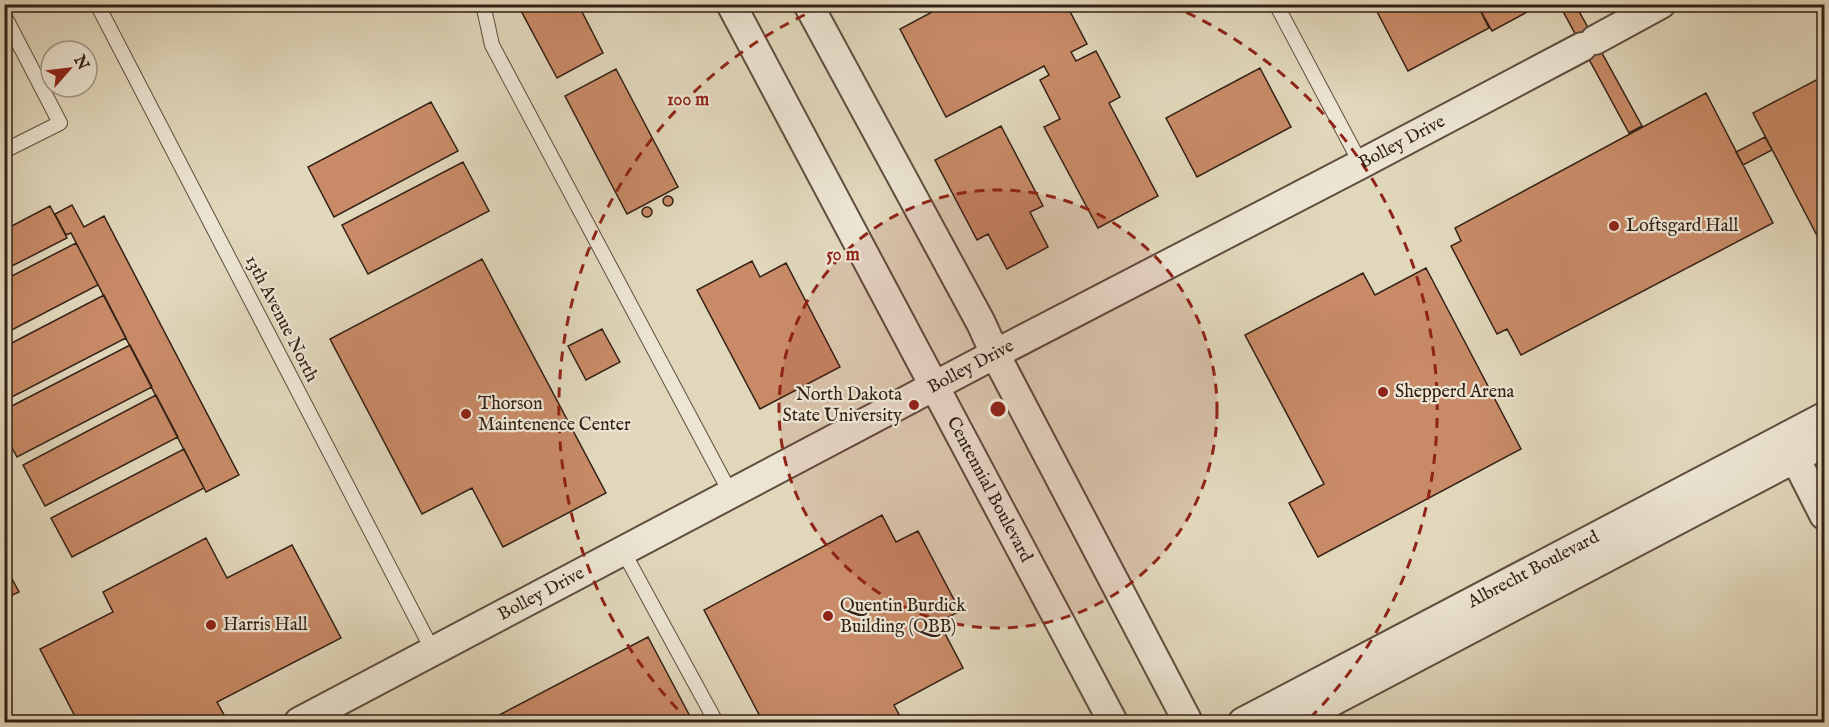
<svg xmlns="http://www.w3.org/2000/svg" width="1829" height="727" viewBox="0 0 1829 727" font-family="'IM FELL English',serif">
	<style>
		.building { fill: #c88a67; stroke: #342115; stroke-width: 1.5 }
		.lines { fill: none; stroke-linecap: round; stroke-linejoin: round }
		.service-casing { stroke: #5f4e3e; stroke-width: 16 }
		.minor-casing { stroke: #5f4e3e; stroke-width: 32 }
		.service { stroke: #ece5d3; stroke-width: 14 }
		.minor { stroke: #ece5d3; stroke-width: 28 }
		.ring { fill: none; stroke: #8f2418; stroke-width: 3; stroke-dasharray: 10 8 }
		.poi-dot { fill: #8f2418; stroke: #ece5d3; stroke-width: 2 }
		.labels { text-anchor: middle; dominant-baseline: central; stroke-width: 4.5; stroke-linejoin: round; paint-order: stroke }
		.street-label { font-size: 18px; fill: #342115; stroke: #ece5d3 }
		.poi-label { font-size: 18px; fill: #342115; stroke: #ece5d3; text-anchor: start }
		.centre { fill: #8f2418; stroke: #ece5d3; stroke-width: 3 }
		.ring-label { font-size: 18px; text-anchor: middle; font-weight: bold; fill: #8f2418; stroke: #ece5d3; stroke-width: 4.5; stroke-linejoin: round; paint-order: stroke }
	</style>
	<rect width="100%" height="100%" fill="#e1d7bb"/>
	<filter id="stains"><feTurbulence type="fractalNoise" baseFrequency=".00333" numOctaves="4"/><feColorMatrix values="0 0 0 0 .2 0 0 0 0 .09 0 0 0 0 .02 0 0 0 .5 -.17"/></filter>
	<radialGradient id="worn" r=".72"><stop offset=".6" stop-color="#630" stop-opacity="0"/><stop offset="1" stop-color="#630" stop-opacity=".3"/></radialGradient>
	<path class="building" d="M529 4H578L603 53 557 78 520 9Z
		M947 4H1066L1087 44 1071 52 1076 61 1096 51 1120 97 1109 103 1158 196 1098 228 1044 127 1060 119 1040 80 1049 75 1044 66 946 117 900 29Z
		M1373 4H1477L1489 28 1408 71Z
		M1477 4H1542L1492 31Z
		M1559 4H1575L1642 126 1629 133Z
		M1260 68 1291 127 1197 177 1166 118Z
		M616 69 678 187 627 214 565 96Z
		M1824 76V249L1753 113Z
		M1706 93 1773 223 1521 355 1507 329 1497 334 1451 246 1461 241 1455 228Z
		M431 102 458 151 334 217 308 167Z
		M1001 126 1043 206 1030 212 1048 247 1007 269 988 234 977 240 935 160Z
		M1765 137 1772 150 1743 165 1736 152Z
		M463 162 489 211 368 274 342 225Z
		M663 201a5 5 0 1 1 10 0a5 5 0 1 1-10 0Z
		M72 205 84 227 104 216 239 475 206 492 71 233 66 235 55 214Z
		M50 206 67 238 4 270V230Z
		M642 212a5 5 0 1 1 10 0a5 5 0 1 1-10 0Z
		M76 243 98 285 4 334V280Z
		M482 259 606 493 503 547 472 488 422 514 330 339Z
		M752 261 760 277 786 263 840 367 760 409 697 290Z
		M1426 268 1521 449 1318 557 1289 503 1324 484 1245 335 1363 273 1375 295Z
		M104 295 126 338 4 401V347Z
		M602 329 620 362 586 380 568 346Z
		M130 345 152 387 17 457 4 433V410Z
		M156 395 178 437 45 506 23 465Z
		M184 449 204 488 72 557 51 518Z
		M882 515 896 542 918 531 960 611 939 622 963 668 894 705 903 722H763L704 610Z
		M206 538 227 578 292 545 341 638 217 702 228 722H78L40 649 113 612 103 592Z
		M4 564 19 592 4 599Z
		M648 637 693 722H486Z"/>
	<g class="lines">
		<g class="service-casing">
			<path id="service" d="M97 4 433 651
				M483 4 492 45 731 494
				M1276 4 1361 164
				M4 15 60 123 4 151
				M623 551 716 722"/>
		</g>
		<g class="minor-casing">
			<g id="minor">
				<path id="s1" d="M731 4 1113 722"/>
				<path d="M808 4 981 323 995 354 1188 722"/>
				<path d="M1595 40 1661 4"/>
				<path d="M1787 442 1824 515"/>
				<path id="s2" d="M299 722 995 354 1361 164 1582 47"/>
				<path id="s3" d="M1243 722 1824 417"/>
				<path d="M1293 722 1824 443"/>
			</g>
		</g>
		<use href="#service" class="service"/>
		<use href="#minor" class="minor"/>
	</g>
	<circle cx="998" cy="409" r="219" fill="#8f2418" fill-opacity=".12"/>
	<g class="ring">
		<circle cx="998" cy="409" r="219"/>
		<path d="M690 722A439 439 0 0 1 826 5M1170 5A439 439 0 0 1 1306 722"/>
	</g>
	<g class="poi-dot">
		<circle cx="1614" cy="226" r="6"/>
		<circle cx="1383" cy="392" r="6"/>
		<circle cx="914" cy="405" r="6"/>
		<circle cx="466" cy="414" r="6"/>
		<circle cx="828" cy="616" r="6"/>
		<circle cx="211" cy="625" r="6"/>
	</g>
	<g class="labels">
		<g class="street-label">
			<text stroke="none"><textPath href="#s2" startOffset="1246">Bolley Drive</textPath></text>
			<text transform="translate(281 319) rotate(63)">13th Avenue North</text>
			<text stroke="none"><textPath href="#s2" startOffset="760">Bolley Drive</textPath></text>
			<text stroke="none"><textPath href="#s1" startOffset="550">Centennial Boulevard</textPath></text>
			<text stroke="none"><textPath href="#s3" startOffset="328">Albrecht Boulevard</textPath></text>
			<text stroke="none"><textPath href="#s2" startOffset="274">Bolley Drive</textPath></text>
		</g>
		<g class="poi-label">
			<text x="1626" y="226">Loftsgard Hall</text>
			<text x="1395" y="392">Shepperd Arena</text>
			<text x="902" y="395" text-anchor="end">North Dakota<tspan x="902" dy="21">State University</tspan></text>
			<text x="478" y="404">Thorson<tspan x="478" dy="21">Maintenence Center</tspan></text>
			<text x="840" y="606">Quentin Burdick<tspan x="840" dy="21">Building (QBB)</tspan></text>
			<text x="223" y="625">Harris Hall</text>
		</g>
	</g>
	<circle cx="998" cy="409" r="9" class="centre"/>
	<g class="ring-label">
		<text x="688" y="105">100 m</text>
		<text x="843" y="260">50 m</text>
	</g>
	<rect width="1829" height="727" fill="none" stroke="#e1d7bb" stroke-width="24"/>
	<rect x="6" y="6" width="1817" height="715" fill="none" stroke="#342115" stroke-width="3"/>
	<rect x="12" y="12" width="1805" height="703" fill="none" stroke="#342115" stroke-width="1.5"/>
	<g transform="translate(69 69) rotate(62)"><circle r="28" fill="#ece5d3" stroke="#a29787" stroke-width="1.5"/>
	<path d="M0-4.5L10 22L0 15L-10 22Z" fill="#8f2418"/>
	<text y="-9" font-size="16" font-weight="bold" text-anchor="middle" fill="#342115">N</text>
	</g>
	<rect width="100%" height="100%" filter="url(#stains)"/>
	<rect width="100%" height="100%" fill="url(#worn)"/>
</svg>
